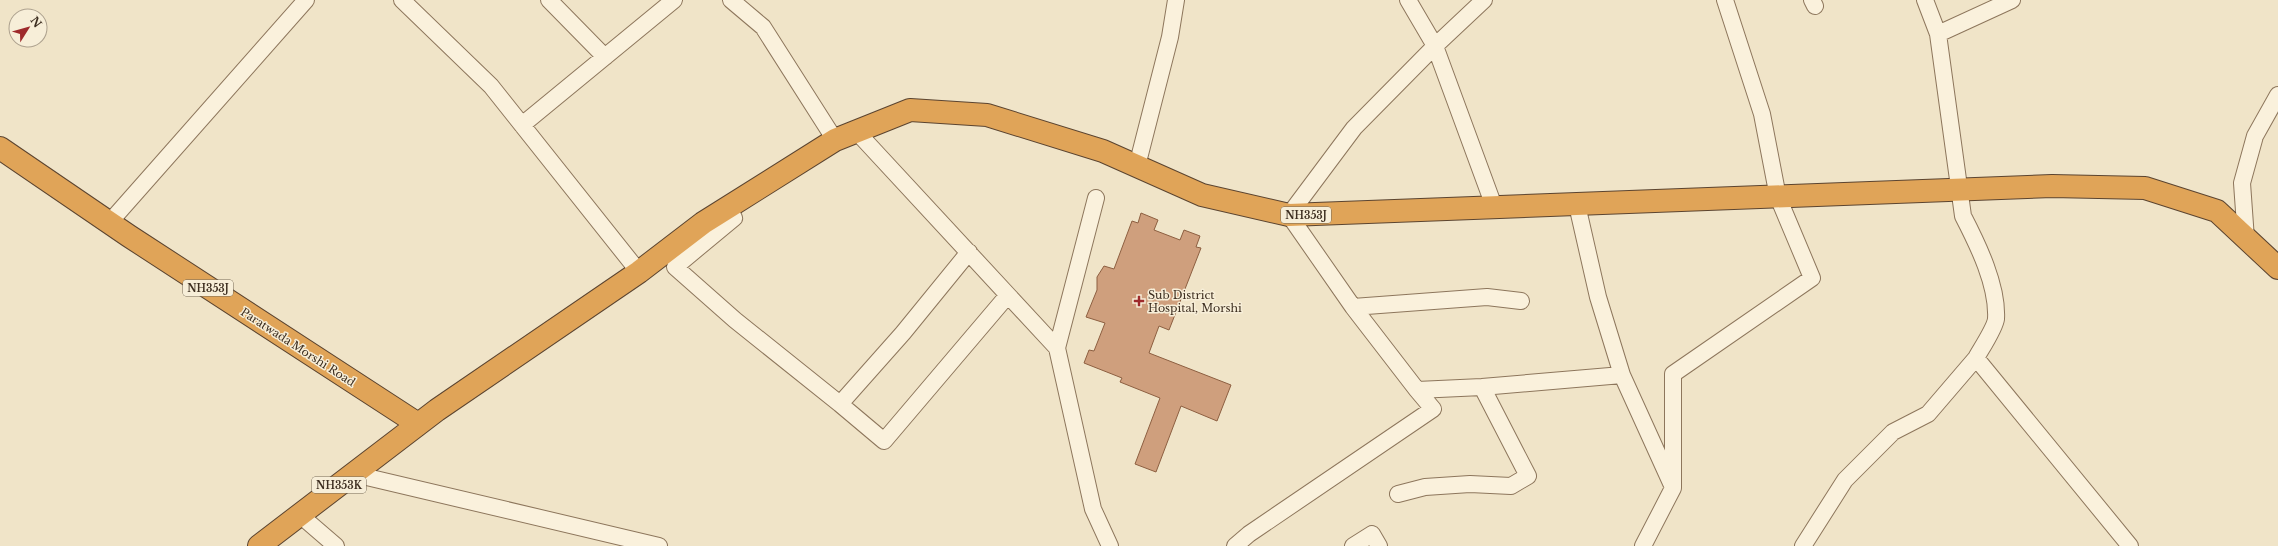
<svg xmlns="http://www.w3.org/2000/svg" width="2278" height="546" viewBox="0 0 2278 546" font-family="'Libre Baskerville',serif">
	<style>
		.building { fill: #cf9f7d; stroke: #8d5f41 }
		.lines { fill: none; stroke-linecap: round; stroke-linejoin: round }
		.minor-casing { stroke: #8d765c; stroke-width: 18 }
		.highway-casing { stroke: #5b4430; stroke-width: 24 }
		.minor { stroke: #faf1dc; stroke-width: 16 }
		.highway { stroke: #e0a458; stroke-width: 22 }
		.poi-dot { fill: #9e2a2b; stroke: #f7eed8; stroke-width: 1.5 }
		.labels { text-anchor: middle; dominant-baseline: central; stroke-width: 3; stroke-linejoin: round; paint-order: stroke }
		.shield { fill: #f7eed8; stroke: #756857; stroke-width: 1 }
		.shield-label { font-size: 10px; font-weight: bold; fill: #3d2e20 }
		.poi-label { font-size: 11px; fill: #3d2e20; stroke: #f7eed8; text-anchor: start }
		.street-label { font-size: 11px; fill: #3d2e20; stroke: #f7eed8 }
	</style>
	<rect width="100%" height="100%" fill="#f0e4c8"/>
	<path class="building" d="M1141 213 1158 220 1154 230 1180 240 1184 230 1200 236 1196 247 1201 248 1169 330 1159 326 1149 353 1231 385 1217 421 1181 406 1156 472 1135 464 1160 398 1120 382 1122 378 1084 363 1089 350 1094 351 1105 323 1086 317 1097 290V277L1104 266 1114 269 1132 221 1138 223Z"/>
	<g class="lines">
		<g class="minor-casing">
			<path id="minor" d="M402 0 491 86 639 272
				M549 0 605 57
				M731 0 763 27 835 140
				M1408 0 1435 46 1495 209
				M1812 0 1815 6
				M1925 0 1938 34
				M522 125 674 0
				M857 132 1057 348
				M1137 166 1170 37 1176 0
				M1096 198 1057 348 1093 509 1110 546
				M1577 205 1598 297 1622 375 1671 483
				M729 207 734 218 675 267 735 320 840 404
				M109 223 306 0
				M2246 239 2242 183 2255 136 2278 95
				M969 252 903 333 840 404 884 441 1008 295
				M1521 301 1487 297 1353 307 1417 390 1482 387 1622 375
				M1353 307 1289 215 1354 128 1435 46 1484 0
				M1976 358C1981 349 1995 328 1996 319 1998 286 1978 245 1963 216L1938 34 2012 0
				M354 474 659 546
				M1398 494 1425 487 1470 484 1511 486 1528 476 1482 387
				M300 515 336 546
				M1235 546 1249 534 1433 409 1417 390
				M1353 546 1372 534 1379 546
				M1643 546 1673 488V374L1812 278 1778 197 1762 114 1725 0
				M1803 546 1845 480 1893 432 1928 414 1976 358 2130 546"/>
		</g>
		<g class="highway-casing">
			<path id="highway" d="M0 148 129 236 418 424
				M259 546 437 410 639 272 703 223 835 140 910 110 987 115 1103 151 1202 195 1289 215 2052 186 2145 188 2217 211 2278 268"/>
		</g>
		<use href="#minor" class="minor"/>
		<use href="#highway" class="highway"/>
	</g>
	<path class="poi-dot" d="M1137 295h4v4h4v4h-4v4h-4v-4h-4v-4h4z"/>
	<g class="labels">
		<g class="shield">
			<rect x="1281" y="207" width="50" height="16" rx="3"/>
			<rect x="183" y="280" width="50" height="16" rx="3"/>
			<rect x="312" y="477" width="54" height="16" rx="3"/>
		</g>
		<g class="shield-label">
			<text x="1306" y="215">NH353J</text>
			<text x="208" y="288">NH353J</text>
			<text x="339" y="485">NH353K</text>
		</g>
		<g class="poi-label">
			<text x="1148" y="295">Sub District<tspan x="1148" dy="13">Hospital, Morshi</tspan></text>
		</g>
		<g class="street-label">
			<text transform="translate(298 347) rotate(33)">Paratwada Morshi Road</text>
		</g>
	</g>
	<g transform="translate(28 28) rotate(53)"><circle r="19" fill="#f7eed8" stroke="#ada18e"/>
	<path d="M0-3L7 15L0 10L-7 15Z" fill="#9e2a2b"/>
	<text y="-6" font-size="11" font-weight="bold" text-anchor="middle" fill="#3d2e20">N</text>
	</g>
</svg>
